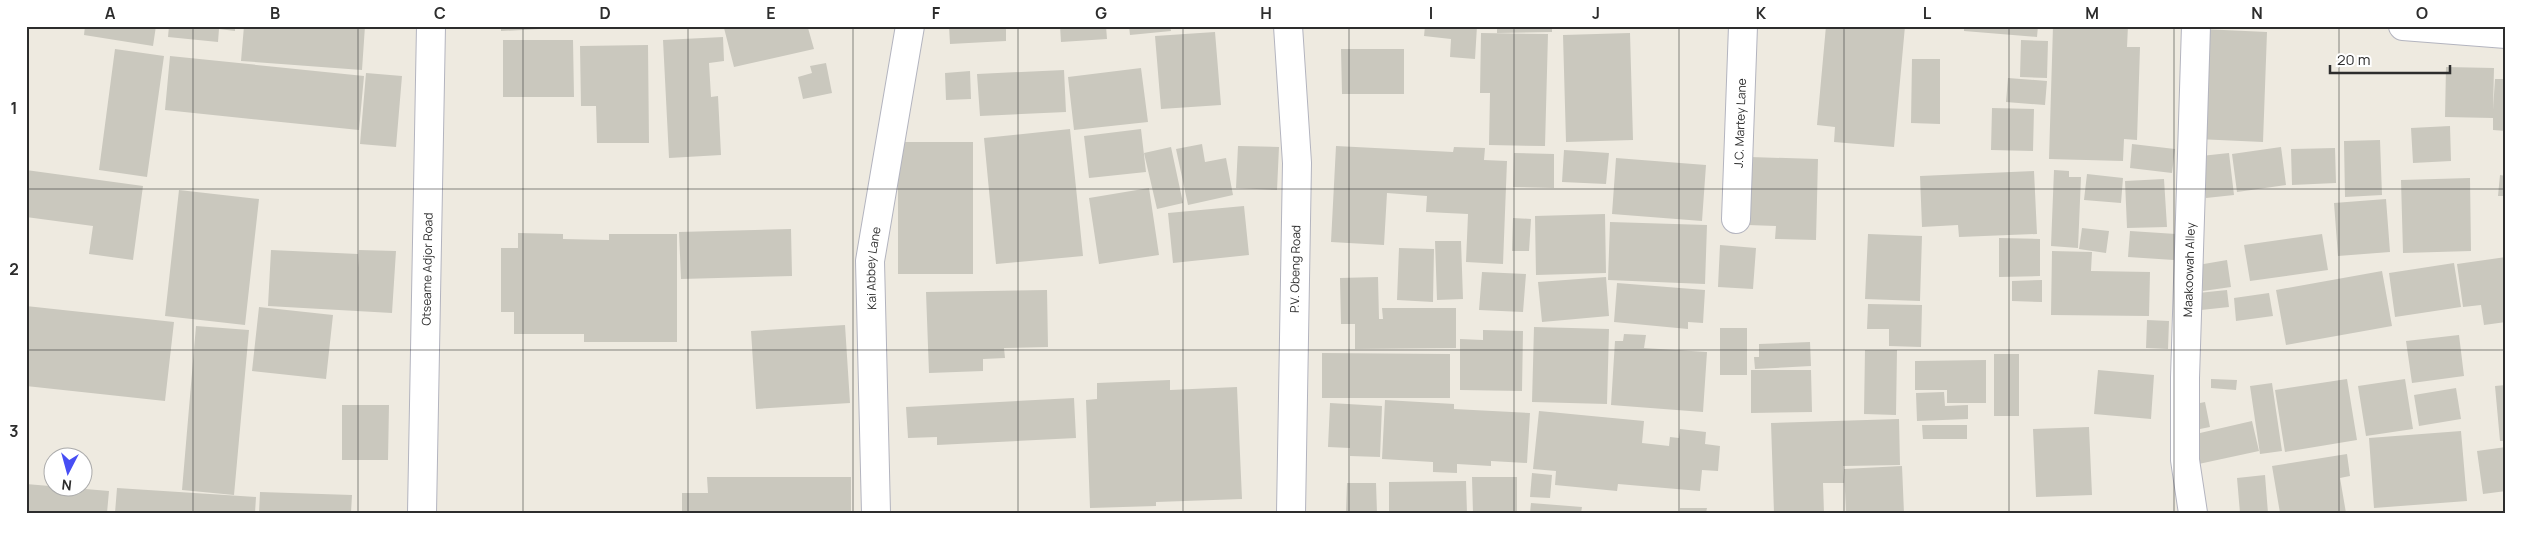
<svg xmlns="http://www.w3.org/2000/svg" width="2532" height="539" viewBox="0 0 2532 539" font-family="Manrope,sans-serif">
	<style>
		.building { fill: #cac8be }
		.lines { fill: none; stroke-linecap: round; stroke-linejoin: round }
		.minor-casing { stroke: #b3b4bf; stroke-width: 30 }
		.minor { stroke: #fff; stroke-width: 28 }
		.grid { fill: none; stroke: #2d2d2d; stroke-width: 1; stroke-opacity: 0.55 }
		.labels { text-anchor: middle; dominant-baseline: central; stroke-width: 4; stroke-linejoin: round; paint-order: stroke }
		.street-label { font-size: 12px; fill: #2d2d2d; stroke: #fff }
		.neatline { fill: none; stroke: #2d2d2d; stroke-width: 2 }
		.grid-label { font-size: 16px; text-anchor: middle; font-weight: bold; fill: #2d2d2d }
	</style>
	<rect width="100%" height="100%" fill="#eeeae0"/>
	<path class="building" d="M85 26H156L153 46 84 35Z
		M169 26H235V31L219 29 218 42 168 37Z
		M244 26H365L362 70 241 61Z
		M501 26H559L560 28 501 31Z
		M732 26H813L808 28 814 49 734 67 724 28Z
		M949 26H1006V41L950 44Z
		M1060 26H1106L1107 39 1061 42Z
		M1129 26H1170L1171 31 1130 35Z
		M1175 26H1189V27L1176 29Z
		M1425 26H1477L1475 59 1450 57 1451 39 1424 36Z
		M1497 26H1552V32L1497 33Z
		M1826 26H1905L1894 147 1834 142 1835 127 1817 125Z
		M1964 26H2038L2037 37 1964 31Z
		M2053 26H2128L2127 47H2140L2137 140 2124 139 2123 161 2049 159Z
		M2202 29 2267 32 2263 142 2197 139Z
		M1215 32 1221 105 1161 109 1155 36Z
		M1481 33 1548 34 1545 146 1489 145 1490 93H1480Z
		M1630 33 1633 140 1566 142 1563 35Z
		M723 37 724 61 709 63 711 97 718 96 721 155 669 158 663 40Z
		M503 40H573L574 97H503Z
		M2021 40 2048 41 2047 78 2020 77Z
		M648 45 649 143H597L596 106H581L580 46Z
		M115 49 164 56 147 177 99 170Z
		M1341 49H1404V94H1342Z
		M170 56 364 76 359 130 165 110Z
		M1912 59H1940V124L1911 123Z
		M826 63 832 93 803 99 798 77 812 73 810 66Z
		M2446 67 2494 68 2493 110 2495 79H2506V131L2493 130V118L2445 117Z
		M1141 68 1148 122 1074 130 1068 77Z
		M1064 70 1066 112 980 116 977 74Z
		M970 71 971 99 946 100 945 73Z
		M366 73 402 76 396 147 360 144Z
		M2008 78 2047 81 2045 105 2006 102Z
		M1992 108 2034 109 2033 151 1991 150Z
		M2450 126 2451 161 2413 163 2411 128Z
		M1070 129 1083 256 996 264 984 138Z
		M1141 129 1146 172 1089 178 1084 136Z
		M2380 140 2382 195 2345 197 2344 141Z
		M898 142H973V274H898Z
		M1202 144 1205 162 1226 158 1233 195 1188 205 1176 149Z
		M2132 144 2175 149 2172 173 2130 168Z
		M1238 146 1279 147 1277 190 1236 188Z
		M1336 146 1453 152 1454 147 1485 148 1484 160 1507 161 1503 264 1466 262 1468 214 1426 212 1427 196 1387 193 1384 245 1331 242Z
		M1171 147 1183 203 1157 209 1144 153Z
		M2281 147 2286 185 2237 192 2232 154Z
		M2335 148 2336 183 2292 185 2291 149Z
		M1564 150 1609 153 1606 184 1562 182Z
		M1514 153 1554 154V188L1513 187Z
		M2229 153 2234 195 2206 198 2201 156Z
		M1750 157 1818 159 1816 240 1775 239 1776 226 1748 225Z
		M1616 158 1706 165 1702 221 1612 214Z
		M26 170 143 186 133 260 89 254 93 226 26 217Z
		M2054 170 2069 171V177H2081L2078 248 2051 246Z
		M2034 171 2037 234 1959 237 1958 225 1922 227 1920 176Z
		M2087 174 2123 178 2121 203 2084 200Z
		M2500 175 2506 176V196H2498Z
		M2470 178 2471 251 2403 253 2401 180Z
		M2164 179 2167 227 2127 228 2125 181Z
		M1149 188 1159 255 1099 264 1089 198Z
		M179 190 259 199 245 325 165 316Z
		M2386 199 2390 252 2338 256 2334 203Z
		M1244 206 1249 255 1173 263 1168 213Z
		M1605 214 1606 273 1536 275 1535 216Z
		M1513 218 1531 219 1529 251H1512Z
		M1610 222 1707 225 1705 284 1608 280Z
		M2082 228 2109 231 2106 253 2079 249Z
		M791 229 792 276 681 279 679 232Z
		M2130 231 2176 234 2174 260 2128 257Z
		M518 233 563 234V239L609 240V234H677V342H584V334H514V312H501V248H518Z
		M1868 234 1922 236 1920 301 1865 299Z
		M2322 234 2328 270 2250 281 2244 245Z
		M1999 238 2040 239V276L1999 277Z
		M1435 241H1461L1463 299 1437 300Z
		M1720 245 1756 248 1753 289 1718 287Z
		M1399 248 1434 249 1433 302 1397 300Z
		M271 250 358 254V268L359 250 396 251 392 313 268 306Z
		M2052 251 2092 252 2091 271 2150 272 2149 316 2051 315Z
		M2506 257V322L2484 325 2481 305 2463 307 2457 264Z
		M2227 260 2231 287 2203 291 2198 265Z
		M2454 263 2461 307 2395 317 2389 273Z
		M2382 271 2392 326 2286 345 2276 290Z
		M1482 272 1526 274 1523 312 1479 310Z
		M1378 277 1379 319H1383L1382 308H1456V348L1355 349V324H1341L1340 278Z
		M1606 277 1609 316 1542 322 1538 282Z
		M2042 280V302L2012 301V281Z
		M1617 283 1705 290 1703 323 1688 322V329L1614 322Z
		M1047 290 1048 347 1004 348 1005 358 983 359V371L929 373 926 292Z
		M2227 290 2229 307 2201 310 2198 293Z
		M2269 293 2273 316 2236 321 2234 298Z
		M1868 304 1922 305 1921 347 1889 346V329H1867Z
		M26 306 174 322 165 401 26 386Z
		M259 307 333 315 326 379 252 371Z
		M2147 320 2169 321 2168 349 2146 348Z
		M845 325 850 403 756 409 751 331Z
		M196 326 249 330 234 495 182 490Z
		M1534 327 1609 329 1607 404 1532 402Z
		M1720 328H1747V375H1720Z
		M1483 330 1523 331 1522 391 1460 390V339L1483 340Z
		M1624 334 1646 335 1644 348 1707 352 1703 412 1611 405 1615 341H1623Z
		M2459 335 2464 376 2412 383 2406 341Z
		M1810 342 1811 366 1755 369 1754 357H1759V344Z
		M1865 350H1897L1896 415 1864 414Z
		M1322 353 1450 354V398H1322Z
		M1994 354H2019V416H1994Z
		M1986 360V403H1947V390H1915V361Z
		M1751 370H1811L1812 412 1751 413Z
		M2098 370 2154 375 2151 419 2094 414Z
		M2211 379 2237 380 2236 390 2211 388Z
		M2347 379 2357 440 2285 452 2275 390Z
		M2405 379 2413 429 2366 436 2358 386Z
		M1170 380V390L1237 387 1242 499 1156 502V506L1090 508 1086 400 1097 399V383Z
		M2272 383 2282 451 2260 454 2250 386Z
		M2506 385V441H2500L2495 386Z
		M2456 388 2461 419 2419 426 2414 395Z
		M1944 392 1945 406 1968 405V419L1917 421 1916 393Z
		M1074 398 1076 438 937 445V437L908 438 906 407Z
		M1385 400 1454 404V409L1530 413 1527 463 1491 461V466L1457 464V473L1433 472V462L1382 459Z
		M2205 402 2210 427 2195 430 2190 405Z
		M1330 403 1382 406 1380 457 1350 456V448L1328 447Z
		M342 405H389L388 460H342Z
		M1539 411 1644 421 1642 443 1669 446 1670 437 1679 438 1680 429 1706 432 1705 444 1720 446 1718 471 1702 470 1700 491 1618 484 1617 491 1555 485 1556 471 1533 469Z
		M1899 419 1900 465 1843 466 1844 483H1823L1824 513H1774L1771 423Z
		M2252 421 2259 451 2194 465 2187 436Z
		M1922 425H1967V439H1923Z
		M2089 427 2092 495 2036 497 2033 429Z
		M2461 431 2467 501 2374 508 2369 438Z
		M2506 447V491L2483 494 2477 451Z
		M2347 454 2350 476 2340 478 2346 513H2280L2272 466Z
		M1902 466 1904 513H1846L1844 469Z
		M1532 473 1552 475 1550 498 1530 497Z
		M2265 475 2268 513H2240L2237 478Z
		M707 477H851V513H682V493H708Z
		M1472 477H1517V513H1473Z
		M1466 481 1467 513H1389V482Z
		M1347 483H1376L1377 513H1346Z
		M26 484 109 491 107 513H26Z
		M117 488 256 497 255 513H115Z
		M260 492 352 495 351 513H259Z
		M1531 503 1582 507 1581 513H1530Z
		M1680 508H1707L1706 513H1680Z"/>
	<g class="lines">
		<g class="minor-casing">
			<g id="minor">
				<path d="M1288 26 1297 163 1291 513"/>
				<path d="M2403 26 2506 34"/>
				<path id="s1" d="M1736 219 1743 26"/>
				<path id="s2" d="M422 513 431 26"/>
				<path id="s3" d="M876 513 870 261 910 26"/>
				<path id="s4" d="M2193 513 2185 460V378L2196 26"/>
			</g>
		</g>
		<use href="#minor" class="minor"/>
	</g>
	<path class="grid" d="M193 26V513M358 26V513M523 26V513M688 26V513M853 26V513M1018 26V513M1183 26V513M1349 26V513M1514 26V513M1679 26V513M1844 26V513M2009 26V513M2174 26V513M2339 26V513M26 189H2506M26 350H2506"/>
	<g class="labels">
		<g class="street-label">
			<text stroke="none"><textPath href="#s1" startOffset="96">J.C. Martey Lane</textPath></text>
			<text stroke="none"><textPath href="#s3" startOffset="245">Kai Abbey Lane</textPath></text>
			<text stroke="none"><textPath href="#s2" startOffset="244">Otseame Adjor Road</textPath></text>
			<text transform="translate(1295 269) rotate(-89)">P.V. Obeng Road</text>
			<text stroke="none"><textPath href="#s4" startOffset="244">Maakoowah Alley</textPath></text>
		</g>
	</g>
	<rect width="2532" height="539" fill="none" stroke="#ffffff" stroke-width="55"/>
	<g transform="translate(68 472) rotate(186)"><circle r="24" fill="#ffffff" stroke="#ababab"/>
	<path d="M0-4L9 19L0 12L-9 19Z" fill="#474ef4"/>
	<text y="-8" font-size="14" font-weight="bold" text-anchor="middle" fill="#2d2d2d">N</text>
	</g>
	<path d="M2330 65v8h120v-8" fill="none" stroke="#2d2d2d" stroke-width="2.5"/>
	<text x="2337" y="65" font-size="15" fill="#2d2d2d" stroke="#ffffff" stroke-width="4" paint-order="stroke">20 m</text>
	<rect x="28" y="28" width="2476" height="484" class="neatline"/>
	<g class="grid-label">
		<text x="110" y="19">A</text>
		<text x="275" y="19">B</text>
		<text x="440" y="19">C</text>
		<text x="605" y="19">D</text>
		<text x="771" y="19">E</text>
		<text x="936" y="19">F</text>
		<text x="1101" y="19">G</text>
		<text x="1266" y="19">H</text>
		<text x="1431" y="19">I</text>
		<text x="1596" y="19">J</text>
		<text x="1761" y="19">K</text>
		<text x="1927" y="19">L</text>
		<text x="2092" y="19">M</text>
		<text x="2257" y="19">N</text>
		<text x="2422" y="19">O</text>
		<text x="14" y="114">1</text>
		<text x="14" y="275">2</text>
		<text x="14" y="437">3</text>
	</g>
</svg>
